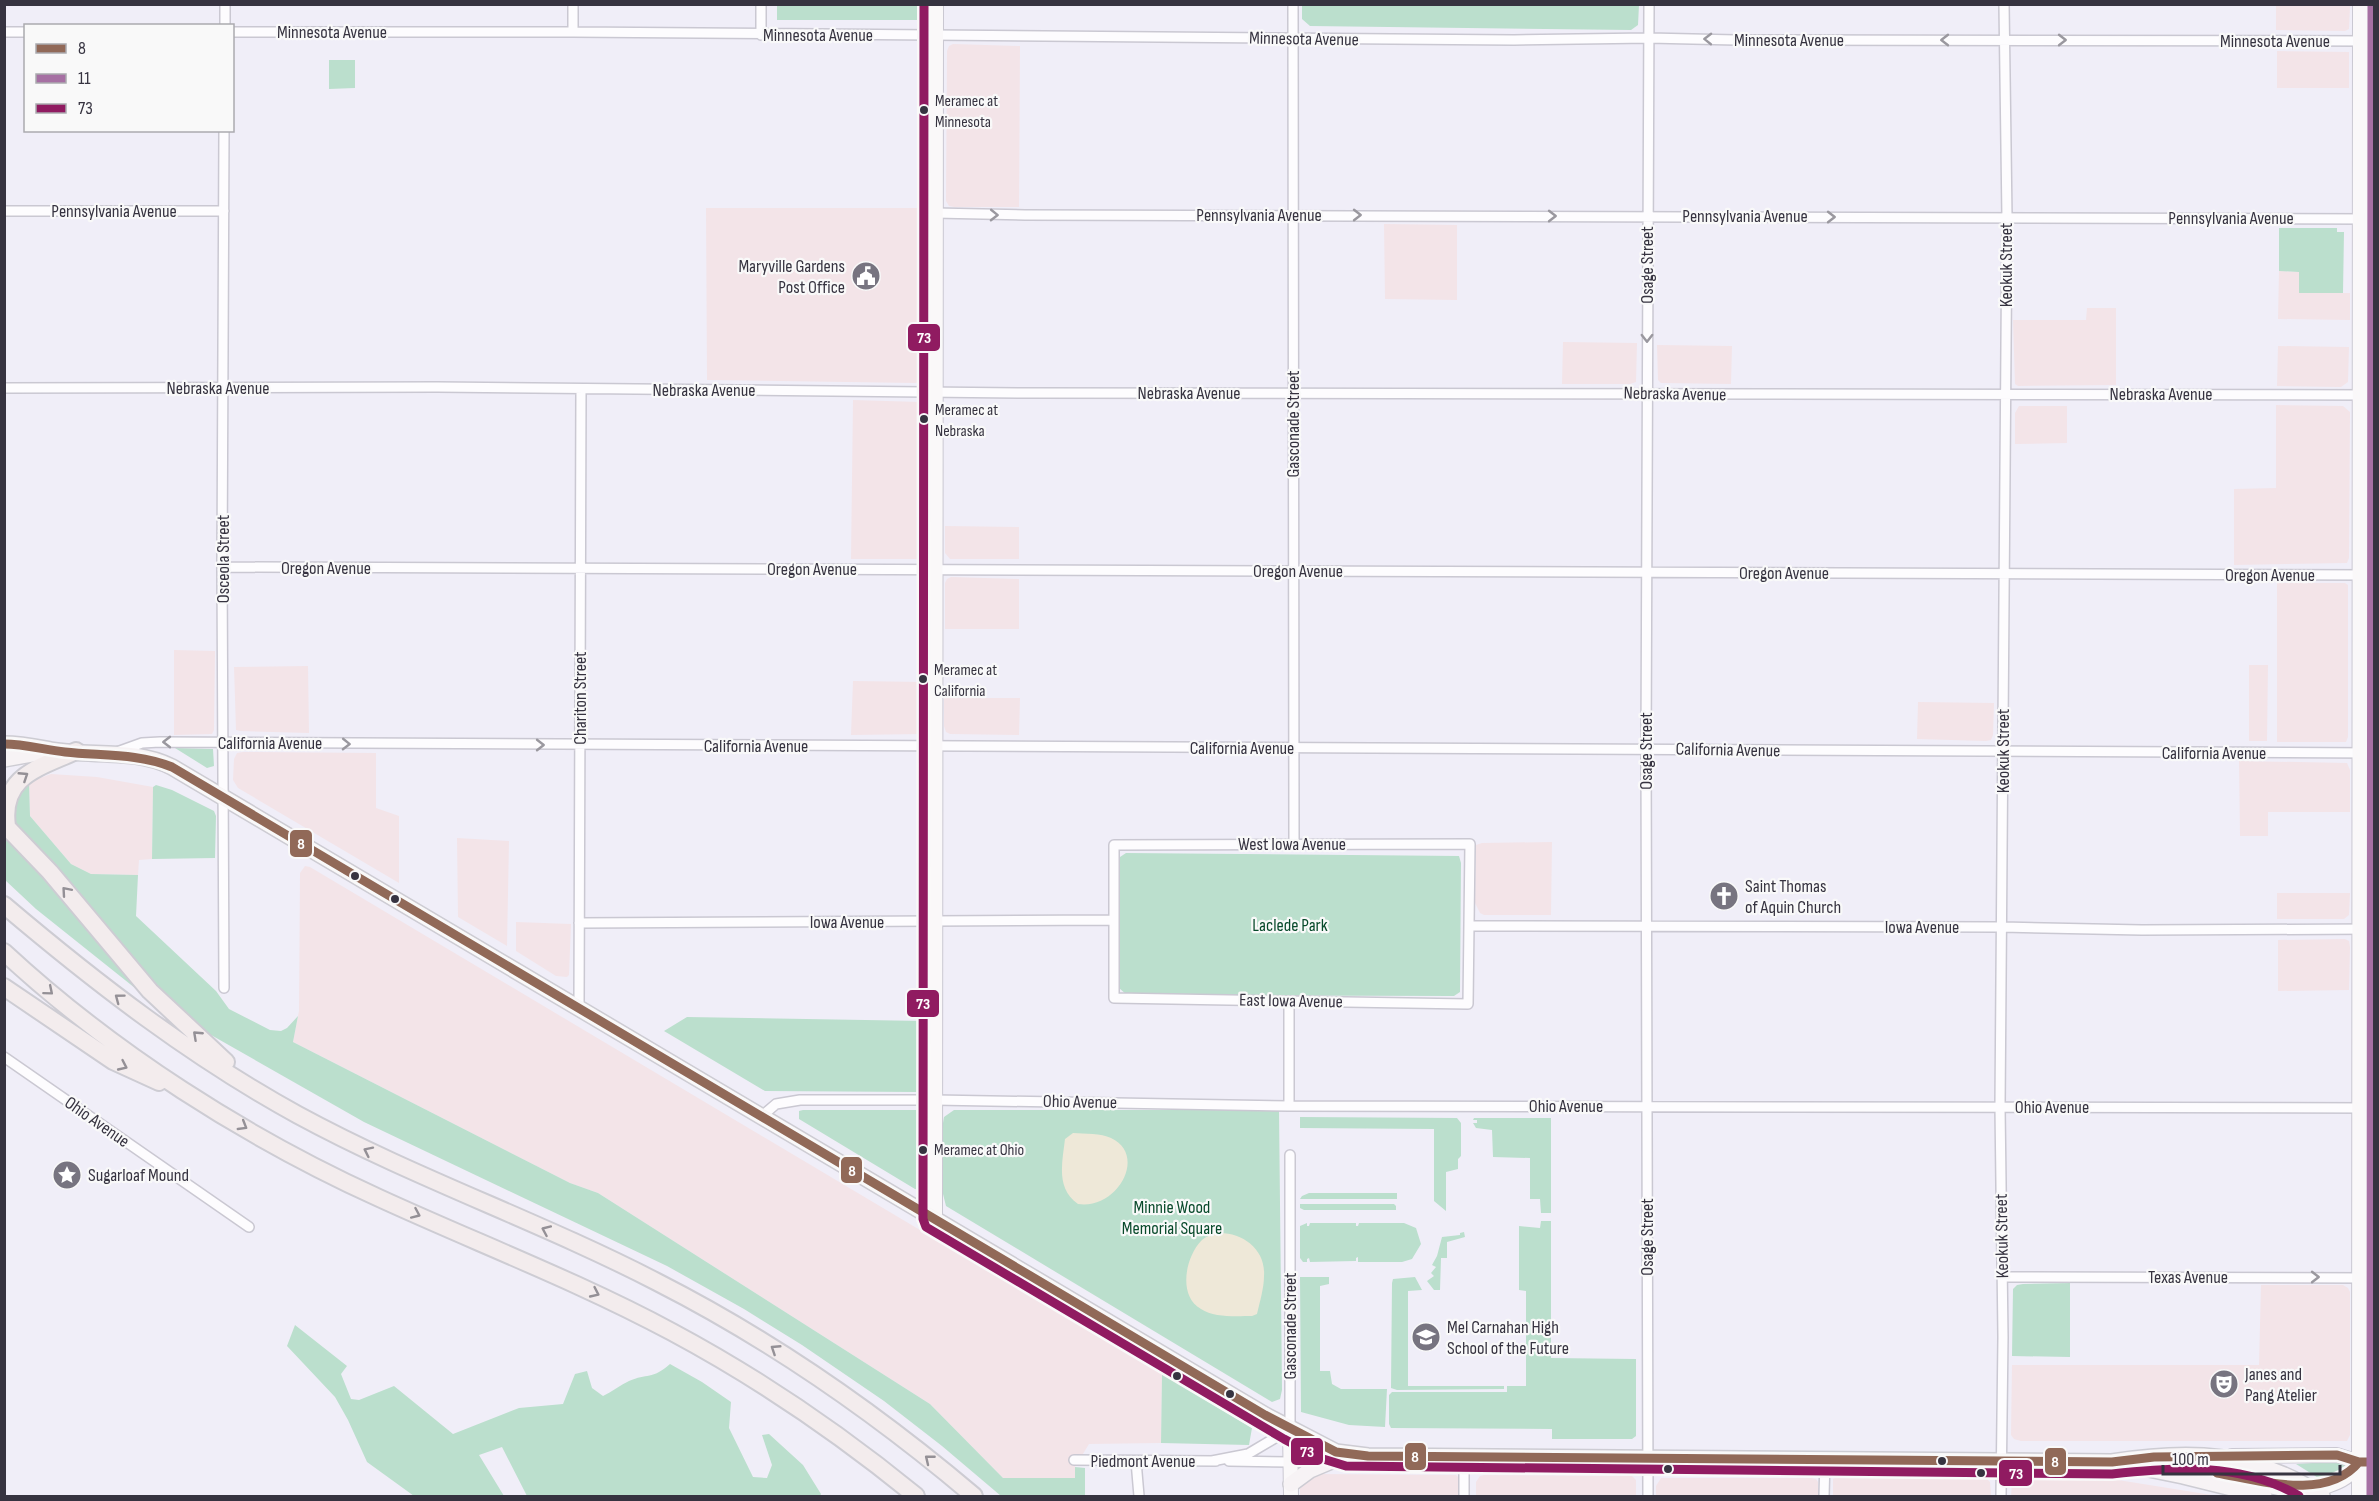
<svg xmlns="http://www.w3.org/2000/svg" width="2379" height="1501" viewBox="0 0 2379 1501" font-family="'Sofia Sans Condensed',sans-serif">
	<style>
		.commercial { fill: #f3e4e8 }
		.green { fill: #bbdfcd }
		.sand { fill: #eee8d8 }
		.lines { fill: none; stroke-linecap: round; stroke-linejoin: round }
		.street-casing { stroke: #cac8d2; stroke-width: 12 }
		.secondary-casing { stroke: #cac8d2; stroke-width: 16 }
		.primary-casing { stroke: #cdccd3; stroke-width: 18 }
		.highway-casing { stroke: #cdccd3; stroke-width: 20 }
		.street { stroke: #fdfcfe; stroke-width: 9 }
		.secondary { stroke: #faf8f9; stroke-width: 14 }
		.primary { stroke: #f7f3f5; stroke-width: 15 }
		.highway { stroke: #f3eced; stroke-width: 16 }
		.bus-1-casing { stroke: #f9f9f9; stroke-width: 14 }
		.bus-2-casing { stroke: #f9f9f9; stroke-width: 14 }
		.bus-3-casing { stroke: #f9f9f9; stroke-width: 14 }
		.bus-1 { stroke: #916958; stroke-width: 9 }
		.bus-2 { stroke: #a670a3; stroke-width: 9 }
		.bus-3 { stroke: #901b61; stroke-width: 9 }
		.oneway { stroke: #9a989f }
		.oneway2 { stroke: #949096 }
		.bus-dot { fill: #363340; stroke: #f9f9f9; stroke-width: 2 }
		.labels { text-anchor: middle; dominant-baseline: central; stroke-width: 4.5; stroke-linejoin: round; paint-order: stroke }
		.bus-label { font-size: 16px; fill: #363340; stroke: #f9f9f9; text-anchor: start }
		.street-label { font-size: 18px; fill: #363340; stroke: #f9f9f9 }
		.poi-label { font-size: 18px; fill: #363340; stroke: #f9f9f9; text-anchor: start }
		.park-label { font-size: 18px; fill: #084a2b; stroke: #f9f9f9 }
		.line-badge { stroke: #f9f9f9; stroke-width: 2 }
		.badge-label { font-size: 16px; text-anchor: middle; font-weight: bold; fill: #fff }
	</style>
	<rect width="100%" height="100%" fill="#f0eef8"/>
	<path class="commercial" d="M2276 5 2350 6 2349 29 2345 31 2276 30Z
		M953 44 1020 46 1019 207H954L949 206 946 201 947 51 949 46Z
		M2277 51 2349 52V88H2277Z
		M706 208H925V378L921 382 915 383 707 380Z
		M1384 224 1457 225V300L1385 299Z
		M2279 271 2299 272V293H2350V320L2278 319Z
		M2087 308H2116V385L2018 386 2015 384 2013 320H2086Z
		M1563 342 1637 343 1636 382 1630 384H1562Z
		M1657 345 1732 346 1731 384 1661 383 1658 380Z
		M2278 346 2349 347 2348 382 2341 387 2277 386Z
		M853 400 920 402 925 404 924 553 922 559H851Z
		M2276 405 2343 406 2350 412 2349 558 2347 563 2234 565V489L2276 488Z
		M2019 406H2067V443L2015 444V413Z
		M2369 495H2374V563L2368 559Z
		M945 526 1019 527V559H950L945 553Z
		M951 577 1019 579V629H945V583L947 579Z
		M2277 583H2345L2348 585V737L2346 742H2277Z
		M2374 585V741L2371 738 2370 733 2371 590Z
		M174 650 215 651 214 730 212 734 174 735Z
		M2249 665H2268L2267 741H2249Z
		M308 666 309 733 240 731 236 730 234 667Z
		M853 681 924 682V730L922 734 851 735Z
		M944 698H1020L1019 735 950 734 946 732 944 726Z
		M1918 702 1994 703 1993 735 1991 740 1986 741 1917 739Z
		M243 752 376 753V808L399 816V883L238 788 233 780 234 759 237 753Z
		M2239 761 2347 763 2350 770V812H2268V836H2240Z
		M51 774 97 777 153 787 152 859 139 860 138 875 91 874 71 864 30 816 29 782Z
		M457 838 509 841 507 946 458 917Z
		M1552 842 1551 915H1484L1480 913 1475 903 1476 845 1482 843Z
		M305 866 310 867 1162 1374 1161 1443 1089 1444 1075 1467V1478H1003L930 1404 598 1193 570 1183 293 1042 299 1011 300 873Z
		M2277 893H2350L2349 915 2344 919H2277Z
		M516 922 571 924 569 975 567 977 556 976 516 951Z
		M2345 939 2349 941 2350 947 2349 990 2278 991V940Z
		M2261 1285H2343L2348 1288 2350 1292V1435L2347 1441H2021L2014 1439 2011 1435 2012 1365H2259Z
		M2374 1286V1359H2369V1292L2371 1288Z
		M2369 1365H2374V1443L2369 1437Z
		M1316 1474 1456 1475 1460 1479 1461 1496H1300V1486Z
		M1484 1475 1632 1476 1636 1480V1496H1476V1482L1480 1476Z
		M1837 1477 1986 1478 1990 1482 1991 1496H1833V1479Z
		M1661 1478H1811L1816 1479 1818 1482V1496H1656V1486Z
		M2017 1479 2118 1480 2218 1496H2011L2012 1483Z"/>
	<path class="green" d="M1302 4 1639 5 1638 25 1631 30 1310 26 1302 19Z
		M777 5H919V20H777Z
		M329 60H355V88L329 89Z
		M2279 228H2337V232H2344L2343 293H2299V272L2279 271Z
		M175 748 213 749 214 766 207 768Z
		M29 782 30 816 71 864 91 874 138 875 136 916 216 991 229 1009 270 1030 281 1031 287 1028 298 1016 293 1042 570 1183 598 1193 930 1404 1003 1478H1075V1467L1085 1468V1496H1001L942 1446 884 1401 802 1345 744 1309 667 1266 364 1122 204 1031 172 1007 16 825C7 808 17 795 29 782Z
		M156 785 172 790 214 811 216 816 215 858 152 859 153 787Z
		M4 833 52 882 145 996 36 909 5 880Z
		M1126 853 1459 856 1461 863 1460 992 1454 996 1127 995 1119 988V862L1120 857Z
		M687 1017 924 1021V1087L921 1091 916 1092 765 1091 664 1031Z
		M803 1110H921L924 1118 923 1187 920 1190 915 1189 799 1119V1111Z
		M954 1110H1279L1282 1390 1280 1399 1272 1402 946 1206 943 1194V1123L944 1117Z
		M1300 1117 1457 1118 1461 1123V1156L1458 1159V1169L1446 1172V1211L1434 1201V1129L1300 1128Z
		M1474 1118H1551V1213H1541L1540 1199H1530V1158L1493 1157 1492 1130 1476 1128 1473 1123H1477V1120H1473Z
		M1309 1193H1397V1199H1300L1302 1196Z
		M1300 1204H1394L1396 1206V1210H1304L1300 1208Z
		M1541 1221H1551V1358L1636 1359V1436L1632 1439H1552V1429L1391 1428 1389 1424V1395L1392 1392H1507V1386H1526V1291L1519 1290V1226L1540 1228Z
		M1307 1223V1226H1309L1310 1223H1356V1226H1358L1359 1223H1404L1416 1228 1421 1244 1412 1259 1402 1262H1358V1257L1356 1258V1261L1310 1262 1309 1258 1307 1259V1262H1303L1300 1258V1226Z
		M1464 1232 1465 1237 1447 1242V1258H1441L1440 1290H1434L1427 1281 1434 1276 1431 1273 1436 1267 1432 1265 1437 1256 1442 1237 1460 1235V1233Z
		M1300 1277H1329V1284L1320 1286V1371H1330L1332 1384 1341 1389H1387L1385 1427 1349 1425 1301 1412Z
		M1415 1277 1422 1290 1408 1291V1386H1504V1389L1397 1390 1391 1388 1392 1283 1393 1279Z
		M2070 1283V1357L2012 1356 2013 1289 2017 1285 2023 1284Z
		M295 1325 347 1366 341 1374 351 1399 359 1400 394 1386 453 1434 519 1408 563 1404 575 1374 587 1371 592 1388 603 1396C612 1392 620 1385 629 1381 647 1373 652 1380 670 1364L702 1382 731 1402 729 1428 753 1477 767 1478 772 1465 762 1435 769 1434 803 1465 821 1494 820 1496H527L502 1447 479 1455 504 1496H414L367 1462 348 1420 335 1397 287 1346Z
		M1162 1374 1252 1428 1249 1445 1161 1443Z
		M2345 1461 2348 1465 2346 1471 2325 1480 2320 1479 2296 1464Z"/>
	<path class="sand" d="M1073 1133C1085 1134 1101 1133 1111 1138 1148 1155 1117 1210 1078 1204 1056 1188 1062 1164 1065 1139Z
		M1218 1233C1242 1232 1266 1249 1264 1276 1264 1288 1260 1301 1257 1314L1252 1316C1237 1316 1214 1318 1201 1309 1178 1296 1185 1258 1201 1241 1206 1236 1211 1235 1218 1233Z"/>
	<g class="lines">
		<g class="street-casing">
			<path id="street" d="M225 4V26
				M761 4V35
				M1293 4 1294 844
				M4 32H26
				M232 32H573L1514 40 1649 38 1736 40 2374 41
				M573 32V4
				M4 211H224
				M935 213 1025 215 2374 219
				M4 388 437 387 1025 393 2374 395
				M222 567 2374 575
				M117 752 142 743 160 742 2374 753
				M1470 844 1468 1004 1114 998V845Z
				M579 923 1114 920
				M1469 926 2002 927 2142 930 2374 929
				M224 988 222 567 224 130
				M1289 1001V1106
				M579 1007 581 389
				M4 1057 249 1227
				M762 1116 776 1104 800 1100H935L1289 1106 2374 1108
				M2002 1277 2374 1278
				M1074 1460 1216 1461
				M1136 1461 1139 1496
				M1212 1461 1248 1454 1290 1429V1155
				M1229 1461 1290 1462
				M1464 1496V1456
				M1648 1496 1646 749 1649 4
				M1824 1496 1825 1459
				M2001 1496 2003 1337 2000 1107 2007 218 2004 4"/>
		</g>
		<g class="secondary-casing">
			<path id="secondary" d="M935 1219 936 4
				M1290 1429 1291 1496
				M2232 1456 2337 1455 2359 1462H2374
				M2185 1475C2199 1473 2213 1472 2227 1475 2264 1482 2288 1498 2327 1486 2342 1481 2351 1476 2359 1462
				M2359 1496 2360 4"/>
		</g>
		<g class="primary-casing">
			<path id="primary" d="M4 744C21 744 35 747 51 750 92 757 134 748 172 767L1265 1415 1336 1452 1368 1456 2112 1462C2188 1450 2256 1451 2322 1496
				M4 759 49 751
				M2124 1464 2183 1476 2264 1496
				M1291 1484 1310 1470 1348 1454"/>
		</g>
		<g class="highway-casing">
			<path id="highway" d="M4 824 50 872 150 991 226 1062
				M7 826C0 776 39 768 76 751
				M4 905C96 983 192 1057 298 1115 414 1178 539 1221 657 1282 771 1340 876 1413 974 1496
				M4 952C113 1053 245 1137 379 1198 477 1243 577 1281 672 1332 758 1378 840 1434 916 1496
				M4 987 113 1061 159 1082"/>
		</g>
		<use href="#street" class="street"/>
		<use href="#secondary" class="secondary"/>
		<use href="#primary" class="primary"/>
		<use href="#highway" class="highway"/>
		<g class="bus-1-casing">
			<path id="bus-1" d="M4 744C25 744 45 750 65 752 102 756 137 753 172 767L1265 1415 1336 1452 1368 1456 2112 1462 2154 1457 2337 1455 2359 1462H2374
				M2217 1473C2262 1481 2327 1501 2359 1462"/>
		</g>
		<g class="bus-2-casing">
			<path id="bus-2" d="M2371 1496 2372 4"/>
		</g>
		<g class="bus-3-casing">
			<path id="bus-3" d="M924 4 923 1219 926 1227 1284 1439 1320 1458 1346 1466 2112 1474C2176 1467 2241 1462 2299 1496"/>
		</g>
		<use href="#bus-1" class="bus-1"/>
		<use href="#bus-2" class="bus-2"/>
		<use href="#bus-3" class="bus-3"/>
	</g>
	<defs><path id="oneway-chevron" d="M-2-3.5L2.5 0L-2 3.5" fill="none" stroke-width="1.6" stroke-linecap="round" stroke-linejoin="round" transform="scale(1.5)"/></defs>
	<g class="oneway">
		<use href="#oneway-chevron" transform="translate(1708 39) rotate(-179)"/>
		<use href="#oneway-chevron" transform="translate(1945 40) rotate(180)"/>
		<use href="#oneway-chevron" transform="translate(2062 40)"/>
		<use href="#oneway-chevron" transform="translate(994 215) rotate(1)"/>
		<use href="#oneway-chevron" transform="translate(1357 215)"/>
		<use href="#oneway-chevron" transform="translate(1552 216)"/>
		<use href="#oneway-chevron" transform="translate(1831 217)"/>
		<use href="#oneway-chevron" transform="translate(1647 338) rotate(90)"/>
		<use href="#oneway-chevron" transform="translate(167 742) rotate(180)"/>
		<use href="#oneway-chevron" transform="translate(346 744) rotate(1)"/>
		<use href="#oneway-chevron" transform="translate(540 745)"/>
		<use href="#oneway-chevron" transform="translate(2315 1277)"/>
	</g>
	<g class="oneway2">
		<use href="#oneway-chevron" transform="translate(24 776) rotate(-33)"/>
		<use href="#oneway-chevron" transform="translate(66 891) rotate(-131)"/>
		<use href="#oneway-chevron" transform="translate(49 991) rotate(40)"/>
		<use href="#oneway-chevron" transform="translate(119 998) rotate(-143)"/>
		<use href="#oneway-chevron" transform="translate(197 1035) rotate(-137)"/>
		<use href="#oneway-chevron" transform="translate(123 1066) rotate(25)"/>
		<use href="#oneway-chevron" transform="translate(243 1126) rotate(31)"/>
		<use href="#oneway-chevron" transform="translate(368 1151) rotate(-154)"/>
		<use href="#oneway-chevron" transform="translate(416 1214) rotate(24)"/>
		<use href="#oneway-chevron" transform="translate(546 1230) rotate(-156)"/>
		<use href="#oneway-chevron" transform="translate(595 1293) rotate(25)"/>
		<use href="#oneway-chevron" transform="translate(775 1349) rotate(-147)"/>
		<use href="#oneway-chevron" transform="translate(929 1459) rotate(-141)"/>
	</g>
	<defs>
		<g id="civic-disc" transform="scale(1.5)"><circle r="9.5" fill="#777480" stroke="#f9f9f9"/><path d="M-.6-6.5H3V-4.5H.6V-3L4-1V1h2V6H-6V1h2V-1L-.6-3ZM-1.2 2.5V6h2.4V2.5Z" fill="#fff"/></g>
		<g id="church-disc" transform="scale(1.5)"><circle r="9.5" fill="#777480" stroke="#f9f9f9"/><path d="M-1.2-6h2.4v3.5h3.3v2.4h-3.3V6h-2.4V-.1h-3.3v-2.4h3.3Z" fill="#fff"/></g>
		<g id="sight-disc" transform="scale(1.5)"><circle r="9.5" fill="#777480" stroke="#f9f9f9"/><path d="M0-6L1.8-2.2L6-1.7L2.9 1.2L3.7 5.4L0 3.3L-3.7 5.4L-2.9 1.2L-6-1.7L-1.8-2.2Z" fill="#fff"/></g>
		<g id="school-disc" transform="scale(1.5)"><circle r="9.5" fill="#777480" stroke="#f9f9f9"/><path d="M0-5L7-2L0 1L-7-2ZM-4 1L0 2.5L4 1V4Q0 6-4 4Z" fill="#fff"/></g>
		<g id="theatre-disc" transform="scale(1.5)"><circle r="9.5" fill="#777480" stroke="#f9f9f9"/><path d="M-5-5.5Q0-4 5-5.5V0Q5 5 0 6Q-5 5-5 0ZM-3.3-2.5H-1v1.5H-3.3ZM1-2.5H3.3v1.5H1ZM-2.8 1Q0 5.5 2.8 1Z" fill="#fff"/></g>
	</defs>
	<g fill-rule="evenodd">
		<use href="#civic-disc" x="866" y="276"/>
		<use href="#church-disc" x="1724" y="896"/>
		<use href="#sight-disc" x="67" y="1175"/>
		<use href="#school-disc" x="1426" y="1337"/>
		<use href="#theatre-disc" x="2224" y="1384"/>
	</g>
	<g class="bus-dot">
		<circle cx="924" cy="110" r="5"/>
		<circle cx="924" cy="419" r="5"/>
		<circle cx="923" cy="679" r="5"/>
		<circle cx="355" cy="876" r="5"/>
		<circle cx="395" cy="899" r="5"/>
		<circle cx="923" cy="1150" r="5"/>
		<circle cx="1177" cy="1376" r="5"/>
		<circle cx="1230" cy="1394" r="5"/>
		<circle cx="1942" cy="1461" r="5"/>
		<circle cx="1668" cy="1469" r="5"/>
		<circle cx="1981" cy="1473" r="5"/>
	</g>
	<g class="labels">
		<g class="bus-label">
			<text x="935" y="101">Meramec at<tspan x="935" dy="21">Minnesota</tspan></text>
			<text x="935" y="410">Meramec at<tspan x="935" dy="21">Nebraska</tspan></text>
			<text x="934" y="670">Meramec at<tspan x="934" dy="21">California</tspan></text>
			<text x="934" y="1150">Meramec at Ohio</text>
		</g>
		<g class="street-label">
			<text x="332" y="32">Minnesota Avenue</text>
			<text x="818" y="35">Minnesota Avenue</text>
			<text transform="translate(1304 39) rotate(1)">Minnesota Avenue</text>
			<text x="1789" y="40">Minnesota Avenue</text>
			<text x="2275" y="41">Minnesota Avenue</text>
			<text x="114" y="211">Pennsylvania Avenue</text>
			<text x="1259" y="215">Pennsylvania Avenue</text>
			<text x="1745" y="216">Pennsylvania Avenue</text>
			<text x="2231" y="218">Pennsylvania Avenue</text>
			<text transform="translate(1647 265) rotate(-90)">Osage Street</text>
			<text transform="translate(2006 265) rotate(-90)">Keokuk Street</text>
			<text x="218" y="388">Nebraska Avenue</text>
			<text x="704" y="390">Nebraska Avenue</text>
			<text x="1189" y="393">Nebraska Avenue</text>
			<text transform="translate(1675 394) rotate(1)">Nebraska Avenue</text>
			<text x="2161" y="394">Nebraska Avenue</text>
			<text transform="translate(1293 424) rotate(-90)">Gasconade Street</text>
			<text transform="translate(223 559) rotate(-90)">Osceola Street</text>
			<text x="326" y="568">Oregon Avenue</text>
			<text x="812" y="569">Oregon Avenue</text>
			<text x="1298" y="571">Oregon Avenue</text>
			<text x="1784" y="573">Oregon Avenue</text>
			<text x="2270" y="575">Oregon Avenue</text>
			<text transform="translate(580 698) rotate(-90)">Chariton Street</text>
			<text x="270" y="743">California Avenue</text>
			<text x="756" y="746">California Avenue</text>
			<text x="1242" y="748">California Avenue</text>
			<text transform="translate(1728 750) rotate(1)">California Avenue</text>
			<text transform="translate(1646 751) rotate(-90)">Osage Street</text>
			<text transform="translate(2003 751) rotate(-90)">Keokuk Street</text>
			<text x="2214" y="753">California Avenue</text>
			<text x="1292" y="844">West Iowa Avenue</text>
			<text x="847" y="922">Iowa Avenue</text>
			<text x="1922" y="927">Iowa Avenue</text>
			<text transform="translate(1291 1001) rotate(1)">East Iowa Avenue</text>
			<text transform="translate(1080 1102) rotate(1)">Ohio Avenue</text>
			<text x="1566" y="1106">Ohio Avenue</text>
			<text x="2052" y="1107">Ohio Avenue</text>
			<text transform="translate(97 1122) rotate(35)">Ohio Avenue</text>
			<text transform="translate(2002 1236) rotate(-91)">Keokuk Street</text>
			<text transform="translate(1647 1237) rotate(-90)">Osage Street</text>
			<text x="2188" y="1277">Texas Avenue</text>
			<text transform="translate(1290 1326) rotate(-90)">Gasconade Street</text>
			<text x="1143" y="1461">Piedmont Avenue</text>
		</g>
		<g class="poi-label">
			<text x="845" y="266" text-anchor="end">Maryville Gardens<tspan x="845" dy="21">Post Office</tspan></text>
			<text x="1745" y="886">Saint Thomas<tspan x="1745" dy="21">of Aquin Church</tspan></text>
			<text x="88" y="1175">Sugarloaf Mound</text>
			<text x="1447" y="1327">Mel Carnahan High<tspan x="1447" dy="21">School of the Future</tspan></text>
			<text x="2245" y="1374">Janes and<tspan x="2245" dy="21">Pang Atelier</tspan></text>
		</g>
		<g class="park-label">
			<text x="1290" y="925">Laclede Park</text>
			<text x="1172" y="1207">Minnie Wood<tspan x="1172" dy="21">Memorial Square</tspan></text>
		</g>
	</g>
	<g class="line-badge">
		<rect x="907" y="323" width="34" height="29" rx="6" fill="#901b61"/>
		<rect x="289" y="829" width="24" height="29" rx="6" fill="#916958"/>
		<rect x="906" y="989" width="34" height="29" rx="6" fill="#901b61"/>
		<rect x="840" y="1156" width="23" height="28" rx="6" fill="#916958"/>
		<rect x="1290" y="1437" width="34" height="29" rx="6" fill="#901b61"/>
		<rect x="1404" y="1442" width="23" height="29" rx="6" fill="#916958"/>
		<rect x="2044" y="1447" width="23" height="29" rx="6" fill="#916958"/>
		<rect x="1998" y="1459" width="35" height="28" rx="6" fill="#901b61"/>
	</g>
	<g class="badge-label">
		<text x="924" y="343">73</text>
		<text x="301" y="849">8</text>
		<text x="923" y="1009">73</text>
		<text x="852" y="1176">8</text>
		<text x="1307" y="1457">73</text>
		<text x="1415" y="1462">8</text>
		<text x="2055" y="1467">8</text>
		<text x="2016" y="1479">73</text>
	</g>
	<rect width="2379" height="1501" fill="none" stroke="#363340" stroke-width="12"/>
	<rect x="24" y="24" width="210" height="108" fill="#f9f9f9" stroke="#abaaaf" stroke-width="1.5"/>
	<rect x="36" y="44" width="30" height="9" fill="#916958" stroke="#abaaaf" stroke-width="1.5"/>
	<text x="78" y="54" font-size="18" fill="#363340">8</text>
	<rect x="36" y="74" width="30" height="9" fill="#a670a3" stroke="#abaaaf" stroke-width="1.5"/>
	<text x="78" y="84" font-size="18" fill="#363340">11</text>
	<rect x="36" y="104" width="30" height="9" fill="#901b61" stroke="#abaaaf" stroke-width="1.5"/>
	<text x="78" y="114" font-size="18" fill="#363340">73</text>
	<path d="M2163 1465v9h177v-9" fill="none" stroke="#363340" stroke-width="3"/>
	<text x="2172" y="1465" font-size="18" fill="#363340" stroke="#f9f9f9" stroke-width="4.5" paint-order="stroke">100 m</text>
</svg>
